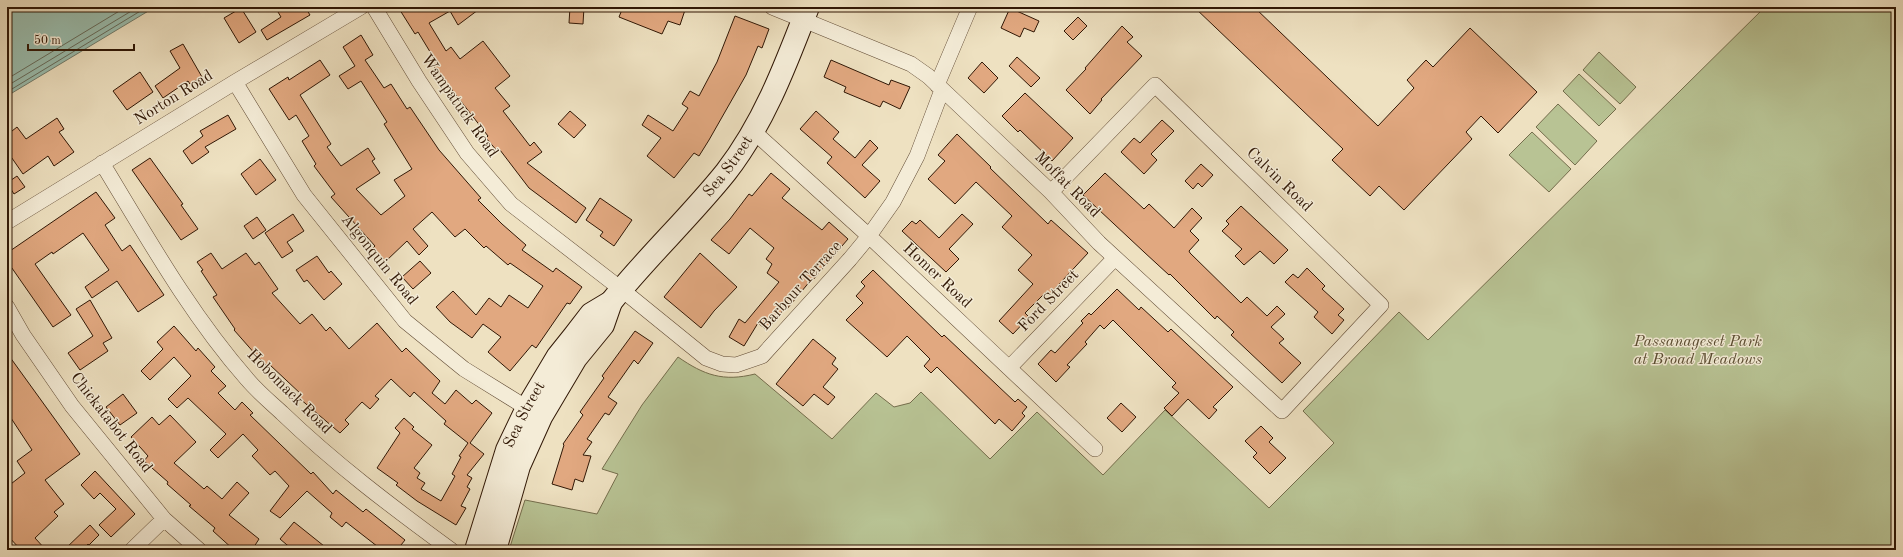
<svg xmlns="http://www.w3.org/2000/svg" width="1903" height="557" viewBox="0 0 1903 557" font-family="'Old Standard TT',serif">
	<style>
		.green { fill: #b8c394; stroke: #746d4c }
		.water { fill: #9abeaf; stroke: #707b6b }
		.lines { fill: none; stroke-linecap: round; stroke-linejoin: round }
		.shore { stroke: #656a5a; stroke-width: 1 }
		.building { fill: #e1a880; stroke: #301705 }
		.street-casing { stroke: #604a34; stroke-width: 16 }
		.secondary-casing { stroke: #301705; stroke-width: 24 }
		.street { stroke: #f4ecd7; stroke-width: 15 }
		.secondary { stroke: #f4ecd7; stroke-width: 22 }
		.labels { text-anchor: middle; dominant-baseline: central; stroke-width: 3; stroke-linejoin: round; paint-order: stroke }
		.street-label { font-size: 16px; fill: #301705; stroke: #f4ecd7 }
		.park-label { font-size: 16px; font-style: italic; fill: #594b30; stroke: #f4ecd7 }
	</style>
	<rect width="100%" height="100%" fill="#eee1c1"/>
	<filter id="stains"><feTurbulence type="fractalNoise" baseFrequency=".005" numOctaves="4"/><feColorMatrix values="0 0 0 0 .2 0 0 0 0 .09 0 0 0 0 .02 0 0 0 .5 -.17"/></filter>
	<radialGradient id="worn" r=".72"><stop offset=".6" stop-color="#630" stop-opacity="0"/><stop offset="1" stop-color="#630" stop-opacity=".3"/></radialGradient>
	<path class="green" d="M1765 7H1896V550H509L525 500 597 514 618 474 602 469 642 405 678 357C704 375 723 382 755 374L832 439 876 393 894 407 910 403 921 392 990 459 1037 412 1103 475 1165 410 1269 508 1334 443 1303 411 1399 312 1428 340Z
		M1599 52 1636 87 1620 104 1583 70Z
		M1579 74 1616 109 1599 126 1563 91Z
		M1558 104 1597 141 1575 165 1536 127Z
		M1532 132 1571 169 1549 192 1509 155Z"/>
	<path class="water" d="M7 7H155L7 96Z"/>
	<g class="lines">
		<path class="shore" d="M7 79 126 7
			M7 86 138 7
			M7 92 147 7"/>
	</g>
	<path class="building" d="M275 7H305L310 15 267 40 261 30 281 17Z
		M398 7H482L458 25 450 11 429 23 446 51 451 47 460 59 483 41 510 76 495 88 510 106 503 111 530 146 534 142 542 152 527 163 586 208 576 223 529 188 500 150 498 152 486 138 488 136 431 63 435 60 418 32 415 34Z
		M570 7H584L583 24 569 23Z
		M623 7H686L680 25 668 21 662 34 619 17Z
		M1194 7H1254L1378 126 1414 88 1407 80 1426 60 1433 67 1470 28 1537 92 1498 133 1481 116 1466 132 1472 139 1404 210 1379 186 1370 196 1332 160 1343 149Z
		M241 8 256 32 239 43 224 18Z
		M1010 8 1039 21 1034 32 1024 28 1020 37 1001 28Z
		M735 16 769 29 762 48 758 46 746 75 709 140 699 156 694 153 674 178 647 156 661 138 642 125 648 115 673 131 688 108 682 104 690 91 699 96 717 62Z
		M1078 17 1087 26 1073 40 1064 31Z
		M1122 26 1133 37 1127 42 1142 56 1101 99 1102 100 1090 114 1066 90 1086 69 1085 68Z
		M361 35 373 55 365 60 384 88 391 84 407 109 410 107 439 150 481 198 478 200 502 224 526 245 522 250 553 272 556 268 582 287 570 304 567 303 536 348 532 345 510 371 488 352 501 337 483 324 472 338 450 322 436 307 453 291 476 315 489 298 501 307 509 295 528 308 543 286 510 263 508 265 486 246 484 248 465 229 455 237 432 212 413 229 428 246 419 255 407 241 386 261 373 248 375 246 331 197 335 194 314 166 316 164 302 141 309 136 296 115 289 120 269 89 288 77 289 80 320 60 330 75 300 95 331 144 327 147 341 166 368 148 375 159 372 161 380 173 356 189 381 215 405 196 394 180 412 169 384 124 387 122 361 81 348 89 339 76 355 66 343 47Z
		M183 44 202 77 190 84 188 81 163 98 155 86 180 68 170 51Z
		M1017 57 1040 78 1031 87 1009 66Z
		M831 60 889 85 891 80 910 87 900 109 883 101 880 107 844 92 846 87 824 77Z
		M982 62 998 78 984 93 968 78Z
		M140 72 153 92 127 110 113 91Z
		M1025 93 1073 138 1052 161 1020 130 1018 132 1002 116Z
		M570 111 586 125 574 138 558 124Z
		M816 111 839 132 833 139 855 158 870 140 878 148 862 165 880 181 865 198 827 163 832 157 800 129Z
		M228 115 236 129 205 147 209 152 192 164 183 151 203 136 200 131Z
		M57 118 64 129 59 132 74 152 54 166 48 156 23 174 7 151V135L17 127 26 139Z
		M1162 120 1174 131 1151 154 1157 160 1144 174 1121 152 1134 138 1140 143Z
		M957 134 991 167 990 168 1048 224 1051 220 1088 253 1050 294 1047 291 1025 313 1029 317 1013 334 999 321 1033 284 1018 270 1032 255 1002 227 1012 216 976 182 955 204 928 179 945 161 938 155Z
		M150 158 183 204 181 205 198 229 181 240 132 170Z
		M260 159 276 180 256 195 241 174Z
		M1201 164 1213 175 1202 187 1198 183 1193 189 1185 181Z
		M771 173 790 189 782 198 822 230 829 222 848 239 812 281 811 280 786 310 785 308 767 330 758 323 744 346 729 337 739 319 745 323 779 282 767 273 772 264 766 259 774 248 750 228 729 254 711 240 730 219 749 194 752 196Z
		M1105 173 1144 209 1149 204 1174 228 1192 208 1202 218 1190 231 1199 240 1189 251 1190 253 1241 303 1247 297 1267 316 1277 306 1285 314 1271 327 1284 339 1279 343 1301 363 1282 383 1231 335 1234 332 1217 316 1215 319 1170 274 1169 275 1144 252 1083 195Z
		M17 176 25 187 14 194 7 183Z
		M96 192 115 218 105 225 122 251 130 245 164 295 138 312 117 281 92 298 85 287 109 270 83 233 53 254 52 252 35 264 71 315 53 327 7 261V253Z
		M600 198 632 220 614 246 600 236 603 232 586 220Z
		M1241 206 1288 250 1274 264 1260 251 1244 265 1235 256 1242 249 1222 231 1229 224 1226 221Z
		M293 214 304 231 287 242 293 251 282 258 265 233Z
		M962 214 973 224 949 249 959 259 946 272 902 231 912 221 916 224 920 220 939 238Z
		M257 217 266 230 253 239 244 226Z
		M211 253 222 269 246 253 255 265 259 262 278 289 272 293 300 324 312 314 326 331 330 327 349 349 377 323 402 352 406 348 440 381 432 393 445 404 456 390 472 404 476 400 492 413 470 443 484 454 467 475 472 478 467 487 470 489 461 506 466 508 456 525 417 501 396 485 398 483 377 468 400 433 395 428 404 418 414 427 412 429 432 445 414 468 420 473 417 478 425 483 421 489 441 501 455 476 452 474 461 457 459 456 468 443 444 424 446 421 414 392 410 397 391 379 375 396 379 399 370 409 362 402 345 420 349 424 340 433 299 398 302 395 270 365 268 367 256 355 234 330 235 329 213 297 217 295 201 271 203 270 197 262Z
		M700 253 737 287 714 311 701 328 664 297Z
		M317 256 329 273 331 271 342 284 324 300 307 280 304 282 296 270Z
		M420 261 431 273 413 289 402 277Z
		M1307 268 1325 286 1322 289 1344 309 1338 315 1344 320 1332 334 1314 317 1318 312 1285 282 1293 274 1298 278Z
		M873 270 942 337 944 335 1015 402 1018 399 1027 407 1022 413 1025 416 1012 431 999 419 995 424 937 367 931 373 924 366 930 359 907 336 887 357 846 320 863 303 856 296 865 286 861 282Z
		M1117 289 1139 310 1141 307 1168 332 1171 329 1233 387 1213 407 1217 410 1209 419 1188 399 1172 416 1164 408 1179 393 1172 387 1176 383 1113 320 1104 329 1100 325 1085 342 1087 344 1067 365 1070 367 1056 382 1038 364 1051 350 1055 353 1083 323 1081 321 1089 313 1091 315Z
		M90 300 112 338 103 343 108 351 80 370 68 353 93 336 76 309Z
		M174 326 196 351 198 348 215 367 211 371 226 386 218 393 235 410 242 402 253 413 250 415 311 474 313 472 333 494 336 490 363 512 366 509 405 540 397 550H382L346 522 342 527 330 517 332 513 307 491 280 518 270 511 289 486 275 471 270 475 252 456 258 450 243 434 218 458 210 450 226 434 188 398 177 408 168 399 191 376 174 357 150 380 141 371 163 349 157 342Z
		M635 331 653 343 638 364 634 360 608 397 617 403 609 415 605 413 587 439 592 442 583 455 591 456 583 482 575 479 572 490 552 484 564 445 563 444 583 415 580 412 604 378 602 376Z
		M813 339 836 358 832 364 838 369 823 387 835 397 828 405 814 394 803 406 776 384Z
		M7 353 80 454 45 480 64 504 54 512 58 516 35 538 46 550H21L7 535V487L25 473 17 461 32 450 7 412Z
		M123 394 137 413 120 425 106 407Z
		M1121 403 1136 417 1122 432 1107 418Z
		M170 415 196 442 174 463 204 489 207 486 222 499 237 482 249 493 229 515 259 539 252 550H234L213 531 215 528 189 506 191 505 167 484 168 482 144 461 148 456 131 437 152 417 159 425Z
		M1261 426 1273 438 1269 442 1286 458 1270 474 1253 457 1257 453 1245 441Z
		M95 471 135 514 111 537 99 525 116 509 100 493 94 499 81 485Z
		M294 522 329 550H293L280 539Z
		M90 525 99 535 89 545 88 544 82 550H64Z"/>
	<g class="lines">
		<g class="street-casing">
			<path id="street" d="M374 7 419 81 467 153 511 204 621 289 706 358 722 364 736 365 762 356 850 259 869 236 893 202 917 156 942 90
				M772 7 911 64 928 76 1051 192 1099 243 1282 411 1381 305 1155 85 1051 192
				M235 82 304 195 405 321 464 369 535 413
				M937 85 970 7
				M753 131 869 236 1095 449
				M102 163C147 237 190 314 247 379 257 391 270 402 282 413 334 463 392 507 451 550
				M7 222 235 82 361 7
				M7 307 23 335 72 406 164 519 199 550
				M1009 368 1115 258
				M132 550 164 519"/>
		</g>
		<g class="secondary-casing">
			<g id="secondary">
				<path id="s1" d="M476 550 507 450 527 408 558 356 574 336 591 314 611 302"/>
				<path id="s2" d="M495 550 519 466 541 417 576 358 603 325 611 302C647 257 690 217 726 172 764 123 786 64 808 7"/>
			</g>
		</g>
		<use href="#street" class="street"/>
		<use href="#secondary" class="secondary"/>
	</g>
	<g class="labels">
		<g class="street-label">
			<text transform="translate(174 98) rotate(-32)">Norton Road</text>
			<text transform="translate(459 106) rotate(55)">Wampatuck Road</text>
			<text stroke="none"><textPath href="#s2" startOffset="456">Sea Street</textPath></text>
			<text transform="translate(1279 180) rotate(44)">Calvin Road</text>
			<text transform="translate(1067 185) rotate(45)">Moffat Road</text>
			<text transform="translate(379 260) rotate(51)">Algonquin Road</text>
			<text transform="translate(937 276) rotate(43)">Homer Road</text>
			<text transform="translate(801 286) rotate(-48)">Barbour Terrace</text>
			<text transform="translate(1049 301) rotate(-46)">Ford Street</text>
			<text transform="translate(289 392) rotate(45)">Hobomack Road</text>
			<text stroke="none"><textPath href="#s1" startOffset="144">Sea Street</textPath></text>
			<text transform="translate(111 423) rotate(52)">Chickatabot Road</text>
		</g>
		<g class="park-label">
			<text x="1698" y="342">Passanageset Park<tspan x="1698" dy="18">at Broad Meadows</tspan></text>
		</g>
	</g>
	<rect width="1903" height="557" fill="none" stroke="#eee1c1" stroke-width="24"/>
	<rect x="8" y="8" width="1887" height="541" fill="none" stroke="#301705" stroke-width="2"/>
	<rect x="12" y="12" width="1879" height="533" fill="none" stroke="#301705"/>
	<path d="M28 44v6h106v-6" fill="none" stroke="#301705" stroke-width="2"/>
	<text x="34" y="44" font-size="12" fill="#301705" stroke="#f4ecd7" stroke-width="3" paint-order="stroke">50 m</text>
	<rect width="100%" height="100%" filter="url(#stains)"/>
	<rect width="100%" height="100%" fill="url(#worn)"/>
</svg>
